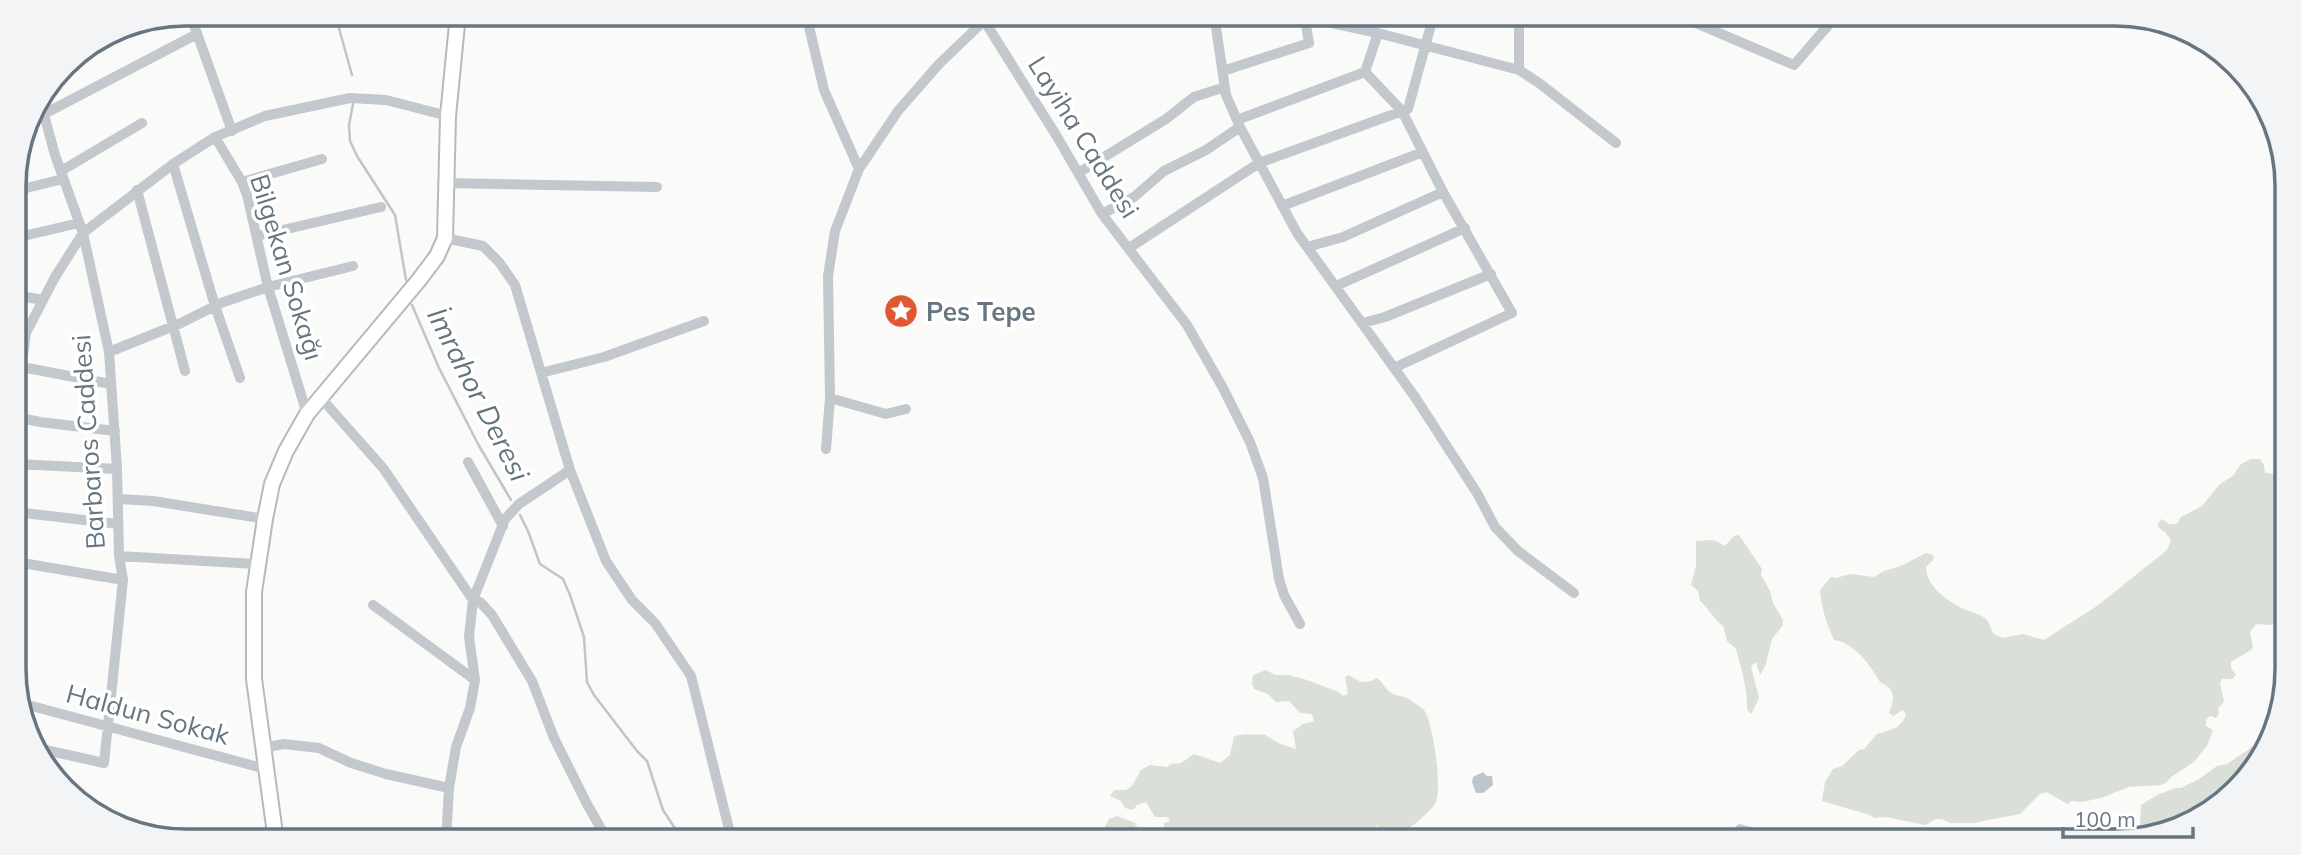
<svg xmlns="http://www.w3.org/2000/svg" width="2301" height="855" viewBox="0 0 2301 855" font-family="Mulish,sans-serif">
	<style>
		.green { fill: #dadfd7 }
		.water { fill: #bbc7cb }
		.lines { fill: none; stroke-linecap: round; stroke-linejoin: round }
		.stream { stroke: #bbc7cb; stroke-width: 2.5 }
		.major-casing { stroke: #b5babe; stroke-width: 18 }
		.minor { stroke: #c3c8cc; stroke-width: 10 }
		.major { stroke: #fff; stroke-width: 14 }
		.labels { text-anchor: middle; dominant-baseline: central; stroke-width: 7; stroke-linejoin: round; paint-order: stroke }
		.street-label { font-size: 26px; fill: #657683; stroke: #fff }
		.poi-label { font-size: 26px; font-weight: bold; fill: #657683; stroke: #fff; text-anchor: start }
		.water-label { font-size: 28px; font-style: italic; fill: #60757c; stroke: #fff }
		.rim { fill: none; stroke: #657683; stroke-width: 3.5 }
	</style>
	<rect width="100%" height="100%" fill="#fafaf8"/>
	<path class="green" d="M2251 459H2260L2264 465 2265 473 2281 474 2279 619 2272 625 2256 624 2250 632 2253 648C2246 654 2238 657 2231 662V668L2236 675 2232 679H2222L2220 684 2224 702 2218 708 2219 714 2216 718 2210 716 2206 720V726L2213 730 2208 744 2194 762 2171 777 2167 782 2161 785 2129 787 2101 798 2082 802 2072 801 2067 804 2047 792 2040 794 2020 814 1973 823H1950L1942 819H1936L1925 825 1886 817 1874 818 1870 815 1822 801 1825 782 1833 769 1842 766 1859 750 1864 749 1877 734 1896 728 1903 721 1906 715 1903 710 1893 716 1889 713C1894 699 1897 690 1880 682 1871 666 1854 642 1834 640 1827 624 1821 608 1820 590L1831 577 1836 578 1850 574 1874 577 1884 571 1901 566 1926 553 1933 555 1934 559 1926 567C1926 587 1949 602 1966 610 1972 612 1982 615 1987 620 1989 622 1991 630 1994 634L2003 638 2023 634 2044 640 2097 606 2167 550 2171 540 2165 532 2159 528 2158 524 2161 519 2170 524H2177L2181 517 2202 506 2220 484 2233 476 2241 464Z
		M1739 535 1762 569 1761 575 1770 591 1773 603 1783 620V625L1772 639 1765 667 1760 675 1756 662 1751 666 1759 698 1751 714 1747 710C1748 689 1741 668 1736 649L1727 641 1723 626C1713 619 1709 608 1700 601L1698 591 1691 585 1696 566V541L1714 540 1725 546 1734 536Z
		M1266 670 1275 675H1289L1307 680 1339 692 1343 696 1348 694 1345 677 1349 675C1359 682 1366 685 1377 678 1383 682 1385 689 1391 693 1397 696 1401 696 1407 698 1408 698 1423 709 1424 710 1433 722 1443 789 1435 804 1428 815 1406 830 1395 840 1385 840 1384 829 1376 825L1380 841H1097L1109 819 1117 816 1138 824 1134 825 1149 832 1168 834 1167 830 1164 828V823L1170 821 1168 817H1155L1146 802 1137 805 1133 810 1125 808 1121 801 1110 796 1114 790H1126L1132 786 1141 770 1150 765 1167 767 1171 764 1181 763 1194 754 1220 763 1230 755 1234 737C1245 732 1253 736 1264 734L1278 743 1296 749 1293 731 1303 724 1314 721 1312 714 1300 713 1289 701 1276 702 1268 694 1254 689 1252 684 1253 675Z
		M2258 743 2262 745 2220 805 2144 834 2140 825 2141 805 2157 795 2176 788H2181L2199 779 2217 766 2227 764Z"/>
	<path class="water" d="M1483 772 1487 776H1492L1493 785 1483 793H1476L1472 782 1473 777Z
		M1739 824 1764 830 1771 841H1723L1735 835V827Z"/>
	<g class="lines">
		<path class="stream" d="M335 14 352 75
			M353 104 349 125 350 141 357 156 395 215 406 280
			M412 305 439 368 478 444 511 500
			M520 515 528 531 540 564 563 579 570 595 584 637 587 682 594 695 637 751 647 761 663 810 676 830 687 841"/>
		<g class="major-casing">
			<path id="major" d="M276 841 254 679V592L265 519 272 484 286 451 307 414 419 280 437 256 445 238 448 116 458 14"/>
		</g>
		<path class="minor" d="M190 14 232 131
			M806 14 824 90 859 169
			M980 14 1056 135 1102 214 1187 325 1223 388 1250 442 1263 478 1279 579 1284 595 1300 624
			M1214 14 1226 95 1240 127 1297 233 1415 397 1477 493 1495 527 1518 551 1574 593
			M1497 14 1519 20
			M1679 14 1684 18 1794 65 1838 14
			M1304 17 1378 33 1519 70 1539 83 1616 143
			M1519 70V14
			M1223 71 1309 43 1304 14
			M1365 72 1402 111 1443 192 1512 313 1394 368
			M40 100 55 155 83 233 109 352 117 469 119 556 123 580 104 763 41 749
			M30 118 44 114 197 34
			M1237 120 1365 72 1378 33
			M215 137 242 182 247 195 268 287 307 414
			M173 164 215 306 240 378
			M61 171 142 123
			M1078 173 1166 119 1194 97 1225 87
			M242 182 322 159
			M445 183 657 187
			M137 190 185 371
			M14 191 63 179
			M1282 206 1423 152
			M1102 214 1134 197 1164 171 1206 150 1240 127
			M257 236 381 207
			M15 238 79 223
			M445 238 483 246 499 262 515 285 570 470 606 561 632 600 655 623 691 676 730 833
			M1307 247 1343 237 1443 192
			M1129 248 1259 163 1408 109 1434 14
			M1336 286 1465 228
			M15 295 43 300
			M1363 323 1385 317 1491 274
			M109 352 181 323 221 303 268 287 353 266
			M22 367 111 384
			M541 373 604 357 704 321
			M830 398 886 414 906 409
			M322 399 383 468 473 600 480 602 492 615 532 681 554 738 587 804 608 841
			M16 405 26 333 55 277 83 233 173 164 215 137 265 116 350 98 386 100 448 116
			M16 417 40 422 115 431
			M826 449 830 398 828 276 835 231 859 169 898 111 939 64 984 21
			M468 462 503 526
			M16 464 117 469
			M118 499 153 501 265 519
			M16 512 118 524
			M119 556 258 564
			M16 562 123 580
			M373 605 475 680
			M17 702 266 769
			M263 748 284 744 319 748 351 763 386 774 449 788
			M446 841 449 788 456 747 470 708 475 680 469 637 473 600 505 519 519 504 570 470"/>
		<use href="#major" class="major"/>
	</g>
	<defs>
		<g id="sight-disc" transform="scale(1.75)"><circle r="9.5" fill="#e4572e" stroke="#fff"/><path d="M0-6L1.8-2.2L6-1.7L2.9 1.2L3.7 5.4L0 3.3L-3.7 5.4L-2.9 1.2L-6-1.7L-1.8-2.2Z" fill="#fff"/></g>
	</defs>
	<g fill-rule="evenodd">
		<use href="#sight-disc" x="901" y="311"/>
	</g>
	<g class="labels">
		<g class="street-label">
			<text transform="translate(1084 137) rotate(58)">Layiha Caddesi</text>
			<text transform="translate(287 267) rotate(73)">Bilgekan Sokağı</text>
			<text transform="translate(88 442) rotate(-94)">Barbaros Caddesi</text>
			<text transform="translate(148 714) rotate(15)">Haldun Sokak</text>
		</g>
		<g class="poi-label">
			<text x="926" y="311">Pes Tepe</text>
		</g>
		<g class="water-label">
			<text transform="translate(479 394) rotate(63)">İmrahor Deresi</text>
		</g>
	</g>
	<path d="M0 0H2301V855H0ZM186 26H2115A160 160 0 0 1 2275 186V669A160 160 0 0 1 2115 829H186A160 160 0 0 1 26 669V186A160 160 0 0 1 186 26Z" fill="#f3f4f5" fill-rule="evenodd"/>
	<path class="rim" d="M186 26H2115A160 160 0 0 1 2275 186V669A160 160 0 0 1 2115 829H186A160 160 0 0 1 26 669V186A160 160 0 0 1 186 26Z"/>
	<path d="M2063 827v10h130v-10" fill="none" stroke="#657683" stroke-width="3.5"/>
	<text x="2074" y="827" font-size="21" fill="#657683" stroke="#ffffff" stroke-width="5" paint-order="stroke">100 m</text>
</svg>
